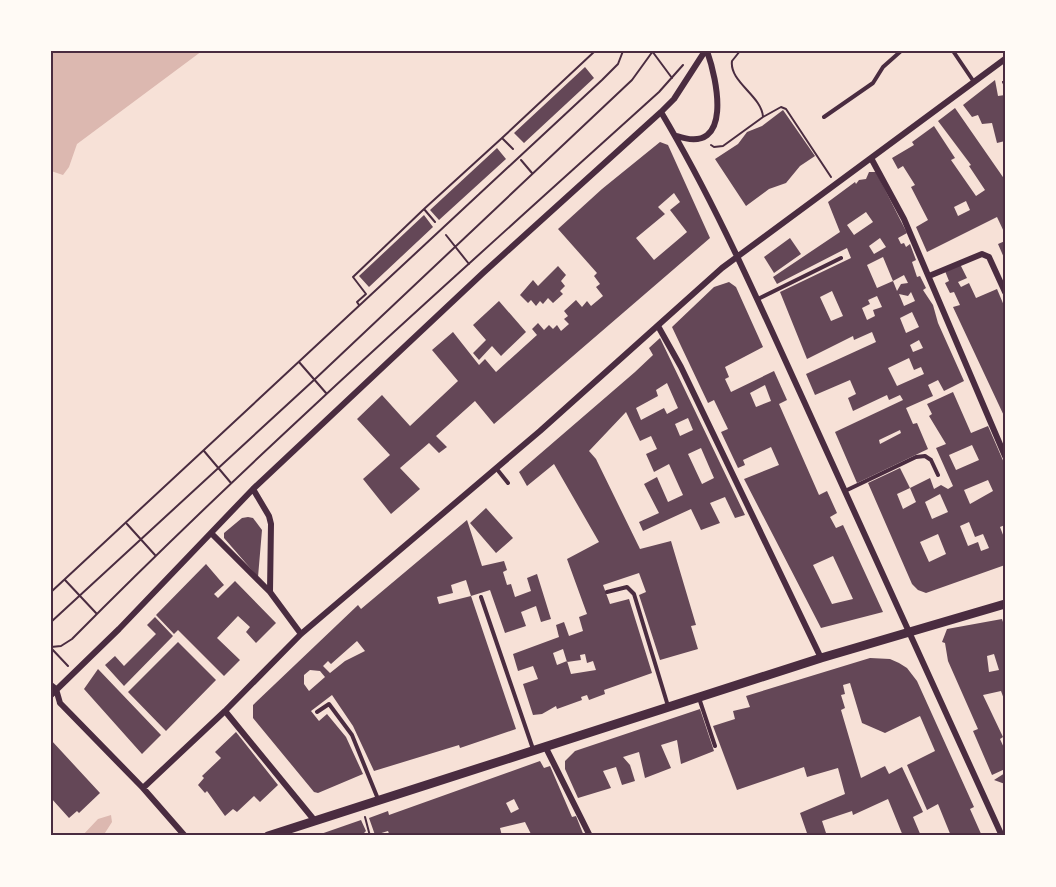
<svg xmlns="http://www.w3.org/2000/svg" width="1056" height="887" viewBox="0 0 1056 887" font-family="Raleway,sans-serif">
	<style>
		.water { fill: #dcb8b0 }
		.building { fill: #644757; fill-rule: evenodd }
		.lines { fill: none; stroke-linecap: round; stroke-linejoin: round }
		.path { stroke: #4a2c40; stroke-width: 2 }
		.service { stroke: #4a2c40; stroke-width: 4 }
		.minor { stroke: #4a2c40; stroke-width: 6 }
		.tertiary { stroke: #4a2c40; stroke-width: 9 }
		.neatline { fill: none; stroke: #4a2c40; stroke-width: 2 }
	</style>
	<rect width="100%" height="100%" fill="#f7e1d7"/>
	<path class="water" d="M51 51H202L77 144 69 167 63 175 51 171Z
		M111 815 112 822 103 836H82L98 819Z"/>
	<path class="building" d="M585 67 594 78 524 143 514 133Z
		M995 80 998 96 1005 95V141L997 143 992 123 982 124 978 115 972 117 963 105Z
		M955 108 1005 180V234L997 217 927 252 916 227 928 220 911 187 915 185 903 166 898 169 892 158 914 145 912 142 934 126 955 158 951 160 976 196 985 190 969 166 971 165 938 121ZM966 201 970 210 958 216 954 207Z
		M783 110 815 156 800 166 786 183 769 189 746 206 715 159 738 144 747 132 762 126Z
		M660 142 668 145 710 238 494 424 475 401 436 436 447 447 439 453 429 443 400 468 420 489 391 514 363 479 390 455 357 419 382 395 410 426 458 381 432 350 453 332 479 365 485 359 496 372 537 335 532 329 538 323 544 330 549 325 553 329 557 325 561 331 569 324 564 319 568 316 564 311 576 300 582 307 587 301 591 306 603 296 596 287 600 284 594 276 597 273 558 229 602 189ZM674 193 680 202 670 210 687 232 654 260 636 238 665 214 658 207Z
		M497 148 506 159 439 220 430 210Z
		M869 172H876L907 233 898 238 901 244 904 243 906 247 910 244 916 260 912 262 917 277 920 276 926 288 923 290 933 305 938 323 964 381 944 391 938 380 928 385 933 396 906 408 913 424 917 423 928 449 857 483 835 432 903 400 900 395 889 400 887 395 853 411 848 398 856 394 850 380 815 395 806 374 876 342 872 332 854 340 853 336 807 359 780 292 851 258 847 248 777 284 773 277 840 232 828 202 855 182 856 184 859 180 866 179ZM866 212 873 222 854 235 847 225ZM880 238 886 247 874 254 869 246ZM883 257 893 281 904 275 908 283 901 284 897 291 893 281 877 288 867 265ZM832 291 843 316 831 321 820 297ZM911 292 915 301 904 306 899 294 908 296ZM877 296 882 307 873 310 875 316 867 320 862 308 870 304 868 300ZM912 312 919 327 906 333 900 318ZM919 340 923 348 913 352 910 345ZM909 358 914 370 921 367 924 374 897 386 888 368ZM900 430 901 433 880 444 879 440Z
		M424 215 433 227 369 287 359 276Z
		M790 238 801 254 774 273 764 257Z
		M1005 241V260L998 244Z
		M960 264 967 278 958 282 961 287 969 283 976 298 997 289 1005 308V418L953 307 960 305 954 292 950 293 945 283 949 281 945 271Z
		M558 266 566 275 561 281 565 286 560 291 563 294 553 303 548 298 543 304 540 301 536 306 531 300 528 303 520 295 533 280 538 286Z
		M729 282 736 287 763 347 725 367 729 377 725 379 731 392 774 371 787 400 779 404 819 495 827 491 837 513 830 517 836 528 843 525 883 612 821 628 744 479 779 465 771 447 743 460 745 465 738 468 721 432 728 429 714 400 708 403 672 327 714 287ZM765 385 771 401 756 407 750 393ZM833 556 853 599 832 604 813 565Z
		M499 301 526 332 501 356 492 346 479 360 473 353 486 340 473 325Z
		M660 338 745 515 735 518 725 497 710 503 720 523 701 530 691 509 643 531 639 522 659 513 644 484 657 477 668 502 683 495 669 464 654 472 646 454 657 449 651 436 640 441 626 412 589 451 596 459 640 549 671 541 696 625 691 626 698 649 660 660 639 595 646 592 639 573 603 585 610 604 629 599 652 673 604 690 605 694 589 700 587 695 581 697 582 700 557 709 556 706 542 714 533 715 523 684 538 679 533 666 518 671 513 654 559 637 556 625 564 622 569 636 583 631 579 617 587 614 567 559 599 542 554 464 527 486 519 472 635 372 653 355 649 348ZM667 383 678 408 667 414 664 408 641 420 636 408 658 396 656 390ZM688 418 693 430 680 436 675 424ZM701 448 714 478 702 484 688 454ZM563 649 567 662 581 660 580 655 585 654 587 663 593 661 596 670 571 674 567 661 557 665 553 653Z
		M953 392 971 433 988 426 1005 465V525L1000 527 1005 540V565L926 593 918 590 912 584 868 483 900 468 910 488 930 478 934 489 941 485 948 489 953 486 936 448 946 444 929 416 932 414 927 404ZM972 445 979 460 956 470 949 455ZM988 480 993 491 970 504 964 490ZM910 488 916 502 903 509 897 494ZM940 494 948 512 932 519 925 502ZM969 522 975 537 983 534 989 548 981 551 978 542 968 546 960 526ZM938 534 946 554 929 562 920 542Z
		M486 508 513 538 496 553 470 523Z
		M248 517 253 518 262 530 258 577 224 538V533L242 518Z
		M467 520 482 566 504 561 507 570 503 572 507 585 511 584 515 597 531 591 527 578 537 574 551 619 541 622 536 606 521 612 526 626 505 633 490 590 471 596 466 580 451 585 453 593 437 597 439 604 471 596 516 729 460 748 459 745 374 771 353 726 332 695 311 711 319 721 327 714 346 737 363 774 318 793 314 792 253 718V705L358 605 361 609ZM357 641 365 651 345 661 330 673 323 666 328 661 331 664ZM310 670 320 671 325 677 309 691 304 684V675Z
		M206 564 224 585 214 594 218 598 235 581 276 623 256 643 246 632 250 627 238 616 217 638 240 660 224 676 178 630 174 634 156 615Z
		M155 617 173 636 124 686 105 665 115 656 124 666 156 634 147 625Z
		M1002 619 1005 628V702L1001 691 983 695 1003 737 1000 739 1005 750V769L992 775 973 731 978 729 948 661 945 643 942 642 947 629ZM994 654 999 670 989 672 987 656Z
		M178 642 216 680 166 731 128 692Z
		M870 658 890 659 899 663 907 668 917 681 974 807 970 809 982 836H951L938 804 927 810 907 765 935 751 920 716 885 733 862 723 850 683 843 685 845 694 841 695 845 708 841 710 861 778 885 766 889 774 902 767 923 812 913 817 921 836H903L888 799 853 815 852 811 822 821 827 836H808L800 813 845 794 838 768 807 777 804 767 737 790 713 726 735 719 733 711 750 707 746 696Z
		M98 669 161 735 142 754 84 689Z
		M700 709 714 751 681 764 677 740 661 745 671 768 645 778 639 752 623 757 630 765 635 781 622 785 616 767 603 771 611 788 578 798 565 769V761L575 751Z
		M236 732 278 785 260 802 254 796 237 812 233 809 225 816 207 791 205 793 198 785 204 778 202 776 221 758 215 752Z
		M51 740 100 793 79 813 77 811 69 818 51 798Z
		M540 761 544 768 550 766 572 817 576 816 584 836H527L531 834 525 822 500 828 502 836H488L487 833 480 836H390L388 831 375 835 369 818 388 811 389 815ZM514 799 519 809 511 813 506 803Z
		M1005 773V784L994 780Z
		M361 820 366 831 361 836H315Z"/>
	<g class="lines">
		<path class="path" d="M652 51 672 78
			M1003 82 1005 86
			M763 117 781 107 786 109 831 177
			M502 138 595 51
			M711 145 714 147 723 146 763 117C762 96 729 82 732 61L740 51
			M521 160 532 173
			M424 209 502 138 513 149
			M446 235 469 264
			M359 305 357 302 366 294 353 277 424 209 435 222
			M299 362 326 393
			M204 451 231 483
			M127 524 155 555
			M65 580 96 613
			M51 592 602 80 618 64 623 51
			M51 622 314 380 632 80 653 51
			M51 647 61 646 72 639C260 449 461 271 659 92L683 65
			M51 648 68 666
			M365 817 370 836"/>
		<path class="service" d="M953 51 974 82
			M824 117 873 83 883 67 901 51
			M758 299 841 258
			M496 468 508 483
			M845 491 916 457 925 456 931 460 938 475
			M607 592 627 587 634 594 668 706
			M481 597 533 749
			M699 698 715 746
			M317 712 329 704 352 735 378 799"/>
		<path class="minor" d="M661 112C717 206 761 308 807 408 872 550 937 693 1002 836
			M677 136C734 156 717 79 707 51
			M871 158 904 219 1005 456
			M929 276 982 254 989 257 1005 292
			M658 326 681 367 821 658
			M253 489 269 516 271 524 270 591
			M212 534 270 592 301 634
			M51 685 56 689 60 703
			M51 695 119 629 253 489 483 273 661 112 674 99 705 51
			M60 703 143 788 185 836
			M225 711 315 821
			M545 746 590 836
			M143 788 225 711 301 634 540 431 722 268 1005 59"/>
		<path class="tertiary" d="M268 836 821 658 1005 604"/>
	</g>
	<rect width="1056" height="887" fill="none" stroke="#fffaf5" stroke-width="105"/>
	<rect x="52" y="52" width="952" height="782" class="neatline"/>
</svg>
